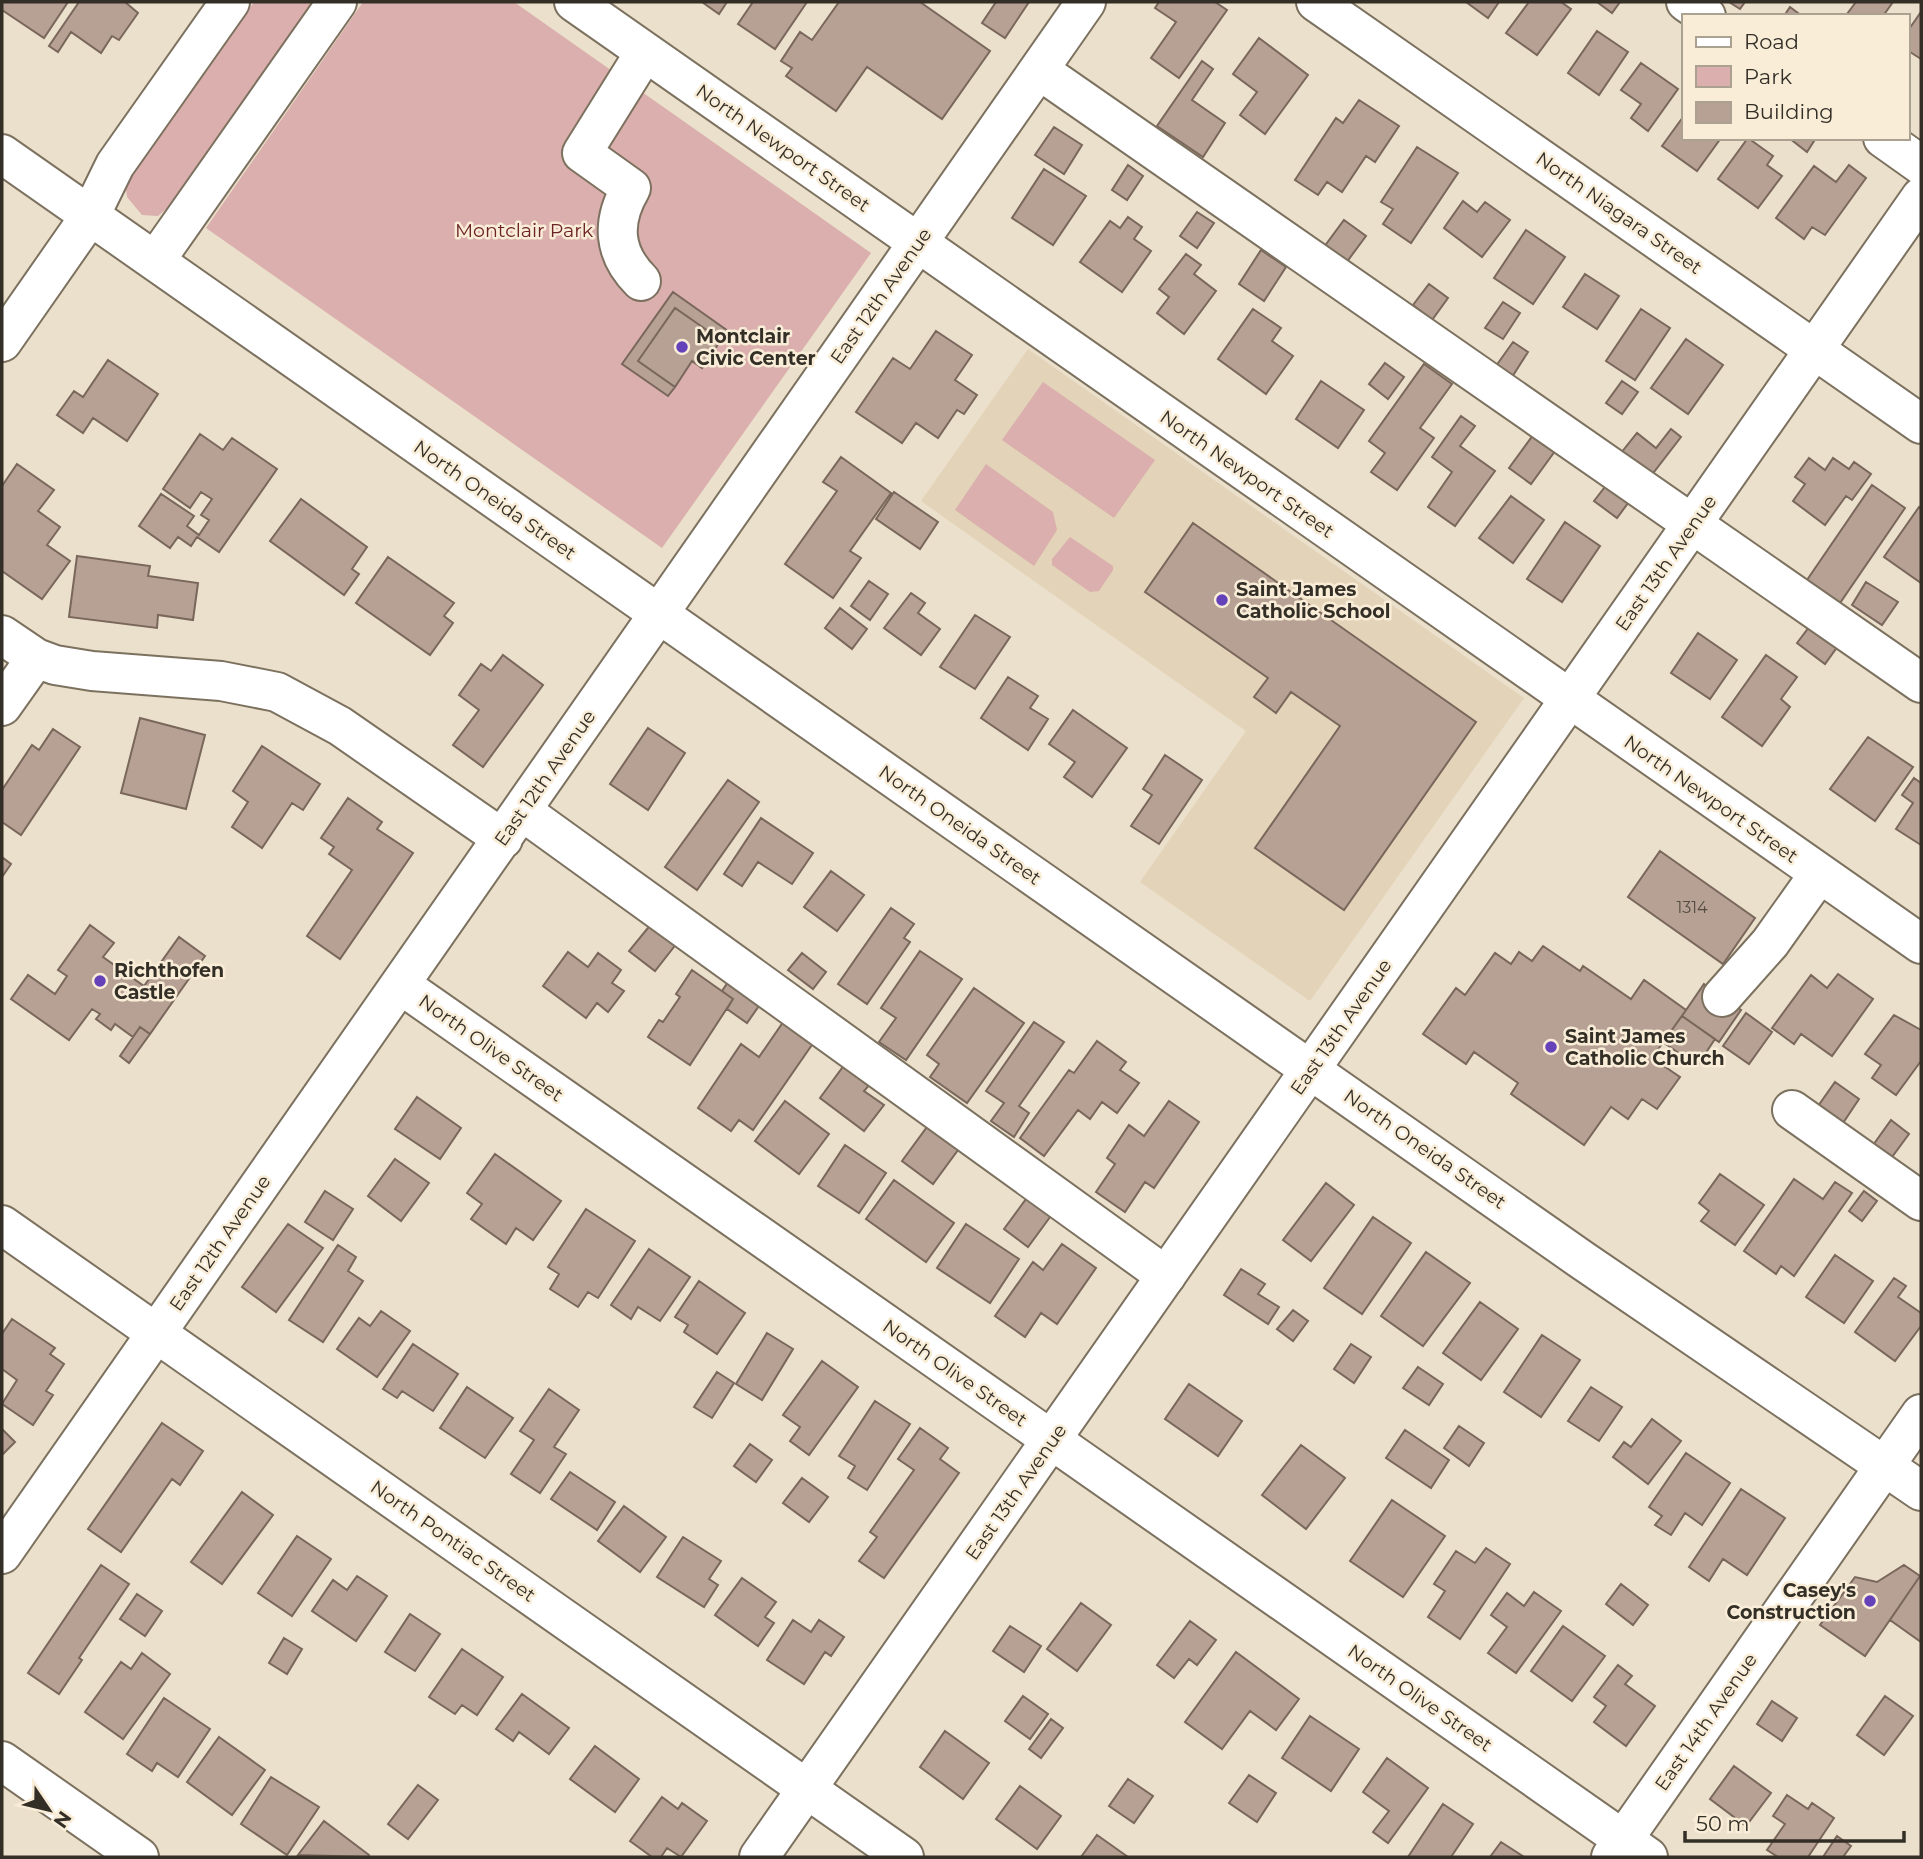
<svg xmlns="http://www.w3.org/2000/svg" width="1923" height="1859" viewBox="0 0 1923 1859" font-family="Montserrat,sans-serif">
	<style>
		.built { fill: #e3d3b8 }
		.green { fill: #daafad }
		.building { fill: #b7a195; stroke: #7a675c; stroke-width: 2 }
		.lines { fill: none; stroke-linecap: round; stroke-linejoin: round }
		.minor-casing { stroke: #7c715f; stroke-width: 42 }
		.major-casing { stroke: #7c715f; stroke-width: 42 }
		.minor { stroke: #fff; stroke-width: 38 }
		.major { stroke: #fff; stroke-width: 38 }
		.poi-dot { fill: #6542ba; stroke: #f9edd8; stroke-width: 2.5 }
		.labels { text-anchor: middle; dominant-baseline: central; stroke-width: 5; stroke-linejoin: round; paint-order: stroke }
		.number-label { font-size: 16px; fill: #544c42 }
		.street-label { font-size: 19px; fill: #332f27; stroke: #f9edd8 }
		.park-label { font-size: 19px; fill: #6b2325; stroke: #f9edd8 }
		.poi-label { font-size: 19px; font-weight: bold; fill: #332f27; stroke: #f9edd8; text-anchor: start }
	</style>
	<rect width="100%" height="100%" fill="#ebe0cb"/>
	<path class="built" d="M1028 349 1524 698 1310 1001 1140 882 1246 731 921 501Z"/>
	<path class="green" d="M254 2H314L172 204 158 216 142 215 127 197 125 182Z
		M363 2H514L871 253 662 548 206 228Z
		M1043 382 1155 460 1114 518 1002 440Z
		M986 464 1053 512 1057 530 1034 566 955 510Z
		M1070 537 1113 566V570L1099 591 1090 592 1052 565V559Z"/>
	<path class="building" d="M2 2H68L44 38 2 10Z
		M79 2H125L138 13 119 40 112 36 101 53 71 32 58 52 49 46Z
		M702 2H727L719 14Z
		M753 2H807L775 49 738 24Z
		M839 2H920L990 51 942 119 867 67 836 111 786 76 792 68 781 61 800 32 812 40Z
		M996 2H1029L1005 38 982 23Z
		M1159 2H1215L1227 10 1179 78 1151 58 1176 22 1155 8Z
		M1466 2H1499L1488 18Z
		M1529 2H1561L1571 9 1537 55 1506 33Z
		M1597 2H1620L1612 13Z
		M1729 2H1745L1740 9Z
		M1856 2H1893L1883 16H1850L1847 14Z
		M1790 7 1802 16H1784Z
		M1921 12V59L1907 50V32Z
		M1597 31 1628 52 1599 95 1568 73Z
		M1259 38 1308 75 1265 134 1240 115 1257 92 1233 74Z
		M1202 61 1213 69 1192 100 1225 123 1203 157 1157 126Z
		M1641 63 1678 89 1648 131 1631 118 1641 104 1621 90Z
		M1359 100 1399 126 1375 162 1366 156 1342 192 1327 182 1318 195 1295 180 1336 118 1343 123Z
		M1683 117V138H1721L1697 171 1662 146Z
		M1054 127 1082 145 1064 174 1035 155Z
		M1748 138 1773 156 1767 165 1782 176 1758 208 1718 179Z
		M1789 138H1816L1807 152Z
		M1417 147 1458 173 1411 243 1383 224 1393 209 1381 202Z
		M1128 165 1143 176 1127 200 1112 190Z
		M1849 165 1866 178 1825 235 1812 227 1804 239 1776 218 1814 166 1836 182Z
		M1044 169 1086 196 1053 245 1012 218Z
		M1463 201 1477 212 1485 202 1510 220 1482 257 1444 228Z
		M1197 212 1214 223 1197 248 1180 236Z
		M1128 217 1142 227 1134 239 1151 251 1122 292 1080 262 1110 221 1120 228Z
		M1344 220 1366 236 1346 263 1324 247Z
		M1526 230 1565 257 1533 304 1494 278Z
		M1261 250 1286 267 1264 301 1239 284Z
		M1186 254 1201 265 1194 274 1216 291 1184 334 1157 313 1169 297 1159 289Z
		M1585 274 1619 296 1597 329 1563 307Z
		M1429 284 1448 298 1432 320 1413 305Z
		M673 292 728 331 721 340 675 308 638 361 675 387 668 396 622 364Z
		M1503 302 1520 313 1503 339 1485 328Z
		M675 308 721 340 702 368 692 361 675 387 638 361Z
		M1253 309 1281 328 1272 341 1293 356 1266 394 1218 359Z
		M1641 309 1670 328 1635 380 1606 361Z
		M936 331 972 355 955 380 977 395 964 414 957 410 938 438 916 423 902 443 856 412 893 358 910 369Z
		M1686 339 1723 365 1688 414 1651 388Z
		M1513 342 1528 352 1512 377 1496 366Z
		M108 360 158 394 127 441 93 418 83 433 57 415 74 391 83 397Z
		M1385 363 1404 377 1388 399 1369 384Z
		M1424 364 1452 384 1420 428 1434 438 1397 490 1371 472 1385 453 1369 441Z
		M1321 381 1364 410 1338 448 1296 419Z
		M1622 381 1638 392 1622 414 1606 403Z
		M1461 416 1475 426 1460 446 1495 471 1455 526 1428 507 1452 472 1432 457Z
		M1671 429 1681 437 1647 481 1617 458 1637 433 1656 448Z
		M1536 431 1558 447 1531 484 1509 468Z
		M200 434 223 450 232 438 277 469 219 552 197 537 191 546 178 537 170 548 139 526 161 494 194 516 187 526 199 535 209 520 201 515 212 499 201 492 190 508 163 489Z
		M841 457 891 493 850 551 861 558 833 598 785 564 837 491 823 482Z
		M1809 458 1825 470 1833 458 1849 469 1854 462 1871 474 1852 500 1846 496 1825 525 1793 501 1805 484 1795 477Z
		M17 464 54 490 38 511 60 527 47 545 70 561 42 599 2 571V486Z
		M1611 479 1634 495 1617 518 1594 501Z
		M1872 485 1905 508 1840 603 1807 580Z
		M894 492 938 522 920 549 876 519Z
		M1511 496 1544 520 1513 563 1479 538Z
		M301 499 367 547 352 569 359 574 344 595 270 541Z
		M1919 507 1921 509V583L1884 557Z
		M1565 522 1600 546 1562 602 1527 579Z
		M1193 523 1476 722 1344 910 1255 848 1340 726 1291 692 1276 713 1254 697 1268 678 1145 592Z
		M77 556 150 566 148 576 198 583 193 620 158 615 157 628 69 617Z
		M388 557 454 603 444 616 453 623 430 655 356 603Z
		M869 581 888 594 870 620 851 606Z
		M1866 582 1898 602 1882 625 1852 605Z
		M911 593 925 603 918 613 940 629 921 655 884 628Z
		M840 608 867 629 852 649 825 628Z
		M975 615 1010 637 975 689 940 667Z
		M1816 618 1843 639 1825 664 1797 643Z
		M1698 633 1737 660 1710 699 1671 673Z
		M503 655 543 685 483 767 453 745 479 710 459 695 481 664 491 671Z
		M1766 655 1797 677 1781 699 1790 707 1762 746 1722 717Z
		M1008 677 1038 696 1030 708 1048 719 1028 750 981 718Z
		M1073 710 1127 748 1092 797 1064 777 1075 762 1049 744Z
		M140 718 205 735 186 809 121 793Z
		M648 728 685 753 648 810 610 784Z
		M53 729 80 747 21 835 2 822V790L32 745 39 750Z
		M1868 737 1913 767 1875 821 1830 789Z
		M262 746 320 784 303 810 292 803 262 848 232 827 248 802 233 791Z
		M1165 755 1202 780 1159 844 1131 826 1152 795 1143 789Z
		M1914 778 1921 783V845L1896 829 1913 803 1902 795Z
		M728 780 759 802 697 890 665 867Z
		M348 798 382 822 377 829 413 853 340 959 307 936 352 870 329 854 334 847 321 838Z
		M761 818 813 853 792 884 758 862 742 886 724 874Z
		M1660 851 1755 918 1723 964 1628 897Z
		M2 857 11 864 2 877Z
		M831 871 864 895 837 931 804 907Z
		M891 908 914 924 904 938 910 942 867 1004 838 984Z
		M652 923 677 943 655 971 629 951Z
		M90 925 114 943 103 957 144 986 179 937 205 956 150 1034 140 1027 133 1037 115 1024 111 1030 96 1019 100 1014 92 1009 69 1040 11 999 28 975 55 994 67 976 58 970Z
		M1543 946 1580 971 1583 966 1631 999 1644 980 1686 1010 1652 1058 1680 1077 1657 1109 1642 1099 1628 1119 1611 1107 1584 1145 1511 1094 1518 1083 1474 1052 1466 1064 1423 1034 1456 988 1465 995 1495 953 1511 964 1519 952 1532 961Z
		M920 951 962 979 906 1060 879 1042 896 1018 881 1008Z
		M568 952 588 967 598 953 621 970 612 983 624 991 608 1012 597 1003 586 1018 543 986Z
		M802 953 826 972 813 989 788 970Z
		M692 970 733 999 690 1065 648 1037 659 1020 663 1022 680 997 676 994Z
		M736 970 768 993 747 1023 727 1009 733 999 722 991Z
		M1838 974 1873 999 1832 1056 1801 1034 1794 1044 1772 1028 1811 975 1827 988Z
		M1704 984 1741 1010 1719 1042 1682 1016Z
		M974 988 1024 1023 967 1103 930 1077 939 1064 927 1055Z
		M1746 1013 1772 1032 1749 1064 1723 1046Z
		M1894 1015 1921 1030V1061L1896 1095 1872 1078 1881 1065 1865 1054Z
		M1682 1016 1715 1039 1697 1066 1663 1042Z
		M786 1018 816 1039 753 1130 739 1120 731 1131 698 1108 741 1044 759 1057Z
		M1034 1022 1064 1042 1019 1106 1029 1113 1014 1137 991 1121 1004 1103 986 1091Z
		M140 1027 150 1034 129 1063 120 1056Z
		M1097 1041 1126 1062 1120 1070 1139 1083 1117 1113 1102 1102 1090 1119 1078 1110 1044 1156 1020 1138 1069 1070 1074 1073Z
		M845 1064 871 1083 864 1091 884 1105 864 1131 820 1098Z
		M1835 1082 1859 1099 1841 1126 1816 1109Z
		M417 1097 461 1128 440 1159 395 1129Z
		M785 1101 829 1134 799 1174 755 1141Z
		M1169 1101 1199 1122 1154 1188 1145 1182 1125 1212 1096 1192 1115 1164 1107 1158 1129 1125 1144 1136Z
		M1891 1120 1909 1134 1889 1161 1871 1148Z
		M927 1127 958 1150 933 1184 902 1161Z
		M845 1145 886 1173 859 1213 818 1186Z
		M495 1154 561 1201 533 1240 516 1228 506 1244 471 1219 482 1204 467 1193Z
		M395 1159 429 1183 401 1221 368 1196Z
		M1720 1174 1764 1205 1735 1245 1701 1221 1709 1211 1699 1203Z
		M1794 1179 1823 1199 1835 1182 1852 1193 1794 1276 1781 1266 1776 1274 1744 1251Z
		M894 1180 954 1223 926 1262 866 1219Z
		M1326 1183 1354 1205 1311 1261 1283 1240Z
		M325 1191 353 1209 333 1240 305 1222Z
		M1864 1191 1877 1201 1862 1221 1849 1211Z
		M1029 1195 1053 1213 1028 1247 1004 1229Z
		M586 1209 635 1241 598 1298 588 1292 578 1307 550 1289 559 1274 548 1267Z
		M1373 1217 1411 1243 1362 1314 1324 1288Z
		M288 1224 323 1248 276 1312 242 1287Z
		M966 1224 1019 1259 990 1303 937 1268Z
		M1062 1244 1096 1268 1057 1324 1041 1313 1025 1337 995 1316 1033 1262 1043 1270Z
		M338 1245 356 1257 348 1271 363 1281 323 1342 289 1320Z
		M649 1249 690 1277 660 1321 638 1307 631 1319 611 1305Z
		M1426 1252 1470 1283 1423 1346 1381 1316Z
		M1835 1255 1873 1281 1844 1323 1806 1297Z
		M1241 1269 1265 1284 1258 1294 1279 1307 1268 1324 1224 1295Z
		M1894 1278 1906 1286 1898 1297 1921 1313V1326L1895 1361 1855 1332Z
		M699 1281 745 1313 717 1354 684 1332 688 1325 675 1317Z
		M1480 1302 1518 1329 1481 1380 1443 1353Z
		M1293 1310 1308 1321 1293 1341 1277 1329Z
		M381 1311 410 1331 377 1377 337 1349 359 1318 370 1326Z
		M12 1319 55 1348 50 1354 64 1364 46 1391 53 1395 33 1425 2 1404 17 1380 2 1369V1334Z
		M767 1333 793 1349 762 1400 736 1384Z
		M1542 1335 1580 1360 1541 1417 1504 1392Z
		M413 1344 458 1374 433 1411 402 1391 397 1398 383 1389Z
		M1351 1344 1371 1357 1354 1383 1334 1369Z
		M822 1361 858 1387 809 1455 790 1441 800 1427 783 1415Z
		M1418 1367 1443 1384 1429 1405 1403 1388Z
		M717 1372 734 1383 712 1418 694 1407Z
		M1189 1384 1242 1421 1218 1456 1165 1419Z
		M467 1387 513 1418 485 1458 440 1428Z
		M1591 1387 1622 1407 1599 1441 1568 1421Z
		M549 1389 579 1410 554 1447 566 1454 540 1493 511 1474 534 1440 520 1431Z
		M875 1401 910 1424 867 1490 848 1478 855 1466 839 1456Z
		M1652 1419 1681 1441 1648 1484 1613 1457 1624 1442 1631 1447Z
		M162 1423 203 1451 180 1485 172 1479 121 1552 88 1529Z
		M1459 1426 1484 1443 1469 1466 1444 1448Z
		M920 1428 948 1448 940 1459 959 1473 884 1578 859 1561 877 1537 870 1532 914 1470 898 1459Z
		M2 1429 15 1442 2 1455Z
		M1405 1430 1449 1460 1431 1488 1386 1458Z
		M750 1444 772 1460 756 1482 734 1466Z
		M1301 1445 1345 1478 1306 1529 1262 1495Z
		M1686 1453 1730 1483 1702 1525 1685 1513 1671 1535 1655 1525 1662 1516 1649 1507Z
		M570 1472 615 1502 597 1530 551 1499Z
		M802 1478 828 1497 809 1522 783 1503Z
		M1741 1489 1785 1518 1747 1575 1723 1559 1709 1581 1689 1567Z
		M242 1492 273 1515 222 1584 191 1562Z
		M1392 1500 1445 1536 1403 1597 1350 1561Z
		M624 1506 666 1537 640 1572 598 1541Z
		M297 1536 331 1559 292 1616 258 1593Z
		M683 1537 721 1561 709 1579 718 1585 704 1607 657 1577Z
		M1486 1548 1510 1564 1460 1639 1428 1617 1445 1591 1434 1584 1456 1551 1475 1563Z
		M101 1565 129 1584 79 1658 82 1660 59 1694 28 1673Z
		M1904 1565 1920 1576 1865 1656 1820 1625 1855 1577 1877 1582Z
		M357 1576 387 1596 356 1641 312 1611 333 1580 347 1590Z
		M1920 1576 1921 1577V1642L1890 1620Z
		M742 1578 776 1602 765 1617 774 1623 758 1646 715 1615Z
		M1621 1584 1648 1605 1633 1625 1606 1604Z
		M1534 1592 1561 1611 1516 1673 1488 1653 1507 1627 1491 1615 1507 1593 1524 1606Z
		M137 1594 162 1611 145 1636 120 1619Z
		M1081 1603 1111 1625 1077 1671 1047 1649Z
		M410 1614 440 1634 415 1671 385 1652Z
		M793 1620 811 1632 819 1620 844 1637 831 1656 825 1652 804 1684 767 1660Z
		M1190 1621 1216 1640 1197 1665 1189 1659 1174 1678 1157 1665Z
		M1010 1626 1041 1646 1024 1672 993 1651Z
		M1563 1626 1605 1656 1572 1701 1531 1671Z
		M284 1638 302 1649 287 1674 269 1663Z
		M462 1649 503 1677 477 1715 462 1705 455 1714 429 1697Z
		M1236 1652 1299 1699 1276 1730 1250 1711 1222 1749 1185 1722Z
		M142 1653 170 1674 123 1739 85 1712 121 1662 131 1669Z
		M1618 1665 1632 1676 1625 1684 1655 1706 1626 1746 1594 1722 1606 1706 1594 1697Z
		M522 1694 569 1728 549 1754 519 1732 513 1741 496 1729Z
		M1023 1696 1048 1714 1030 1739 1005 1721Z
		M1885 1696 1913 1716 1884 1755 1857 1735Z
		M164 1698 210 1729 178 1777 157 1763 152 1771 127 1754Z
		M1772 1701 1797 1718 1782 1741 1757 1724Z
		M1310 1716 1359 1749 1331 1791 1282 1758Z
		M1051 1719 1063 1728 1041 1758 1029 1749Z
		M945 1731 989 1763 963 1799 920 1767Z
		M219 1737 265 1770 232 1815 187 1782Z
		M595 1746 639 1779 615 1812 570 1779Z
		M1387 1758 1428 1788 1388 1843 1373 1832 1389 1811 1363 1792Z
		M1734 1766 1771 1793 1746 1826 1710 1799Z
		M1249 1775 1276 1793 1257 1822 1229 1803Z
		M271 1777 319 1807 287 1855 241 1824Z
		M1128 1779 1153 1796 1134 1823 1109 1806Z
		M418 1785 438 1800 408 1839 388 1824Z
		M1020 1786 1061 1816 1037 1849 996 1819Z
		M1787 1795 1808 1809 1812 1803 1834 1818 1808 1857H1778L1767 1850 1785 1824 1773 1816Z
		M662 1797 678 1809 682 1803 707 1821 681 1857 667 1848 661 1857H652L630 1841Z
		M1443 1804 1473 1824 1451 1857H1408Z
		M324 1821 369 1855 368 1857 298 1855Z
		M1097 1835 1128 1857H1081Z
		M1837 1836 1851 1846 1843 1857H1823Z
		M1501 1842 1524 1857H1490Z"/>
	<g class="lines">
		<g class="minor-casing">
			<path id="minor" d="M574 2 1921 944
				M1316 2 1921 424
				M1686 2 1706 16
				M1039 70 1921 683
				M1883 138 1921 165
				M2 154 1582 1260 1921 1491
				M155 261 337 2
				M641 281C613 253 611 222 631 188L582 153 645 52
				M2 342 90 216 115 165 230 2
				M2 635 36 658 55 665 92 671 221 681 277 692 340 726 503 839
				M2 706 36 658
				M522 811 1166 1276
				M401 985 1648 1857
				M1722 997 1770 943 1819 874
				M1792 1110 1921 1201
				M2 1225 904 1857
				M2 1554 1086 2
				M2 1761 139 1857"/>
		</g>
		<g class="major-casing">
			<path id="major" d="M759 1857 1921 197
				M1611 1857 1921 1414"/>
		</g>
		<use href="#minor" class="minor"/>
		<use href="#major" class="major"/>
	</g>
	<g class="poi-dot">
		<circle cx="682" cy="347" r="7"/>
		<circle cx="1222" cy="600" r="7"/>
		<circle cx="100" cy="981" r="7"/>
		<circle cx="1551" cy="1047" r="7"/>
		<circle cx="1870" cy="1601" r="7"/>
	</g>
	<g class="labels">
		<g class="number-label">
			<text x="1692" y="907">1314</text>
		</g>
		<g class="street-label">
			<text transform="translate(783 148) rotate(35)">North Newport Street</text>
			<text transform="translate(1619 213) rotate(35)">North Niagara Street</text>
			<text transform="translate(881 296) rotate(-55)">East 12th Avenue</text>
			<text transform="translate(1247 474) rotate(35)">North Newport Street</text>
			<text transform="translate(495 500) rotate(35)">North Oneida Street</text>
			<text transform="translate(1666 563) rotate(-55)">East 13th Avenue</text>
			<text transform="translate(545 778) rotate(-55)">East 12th Avenue</text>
			<text transform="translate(1711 799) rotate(35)">North Newport Street</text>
			<text transform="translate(960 825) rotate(35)">North Oneida Street</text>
			<text transform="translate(1341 1027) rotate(-55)">East 13th Avenue</text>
			<text transform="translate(491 1048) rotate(35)">North Olive Street</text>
			<text transform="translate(1425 1149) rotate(35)">North Oneida Street</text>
			<text transform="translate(220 1243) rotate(-55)">East 12th Avenue</text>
			<text transform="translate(955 1373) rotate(35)">North Olive Street</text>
			<text transform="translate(1016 1492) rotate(-55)">East 13th Avenue</text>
			<text transform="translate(453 1541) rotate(35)">North Pontiac Street</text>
			<text transform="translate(1420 1698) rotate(35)">North Olive Street</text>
			<text transform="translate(1706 1722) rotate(-55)">East 14th Avenue</text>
		</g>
		<g class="park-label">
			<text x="524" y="230">Montclair Park</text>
		</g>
		<g class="poi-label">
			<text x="696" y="336">Montclair<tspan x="696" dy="22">Civic Center</tspan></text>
			<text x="1236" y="589">Saint James<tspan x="1236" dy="22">Catholic School</tspan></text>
			<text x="114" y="970">Richthofen<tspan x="114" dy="22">Castle</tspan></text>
			<text x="1565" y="1036">Saint James<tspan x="1565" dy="22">Catholic Church</tspan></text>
			<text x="1856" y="1590" text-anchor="end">Casey's<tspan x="1856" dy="22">Construction</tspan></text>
		</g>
	</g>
	<rect width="1923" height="1859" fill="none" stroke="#332f27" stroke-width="7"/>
	<rect x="1682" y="14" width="228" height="126" fill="#f9edd8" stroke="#aaa191" stroke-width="2"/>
	<rect x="1696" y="37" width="35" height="10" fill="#ffffff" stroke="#aaa191" stroke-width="2"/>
	<text x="1744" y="49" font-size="21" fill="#332f27">Road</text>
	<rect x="1696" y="66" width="35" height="21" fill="#daafad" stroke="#aaa191" stroke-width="2"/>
	<text x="1744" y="84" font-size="21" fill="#332f27">Park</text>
	<rect x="1696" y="102" width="35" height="21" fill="#b7a195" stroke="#aaa191" stroke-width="2"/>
	<text x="1744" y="119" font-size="21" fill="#332f27">Building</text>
	<g transform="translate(49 1810) rotate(125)" stroke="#f9edd8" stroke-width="5" paint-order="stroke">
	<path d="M0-5L12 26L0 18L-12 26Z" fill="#332f27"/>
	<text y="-10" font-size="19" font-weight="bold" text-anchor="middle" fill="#332f27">N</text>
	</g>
	<path d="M1685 1831v10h219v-10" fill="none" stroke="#332f27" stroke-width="3.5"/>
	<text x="1696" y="1831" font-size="21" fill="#332f27" stroke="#f9edd8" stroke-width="5" paint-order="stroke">50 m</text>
</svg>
